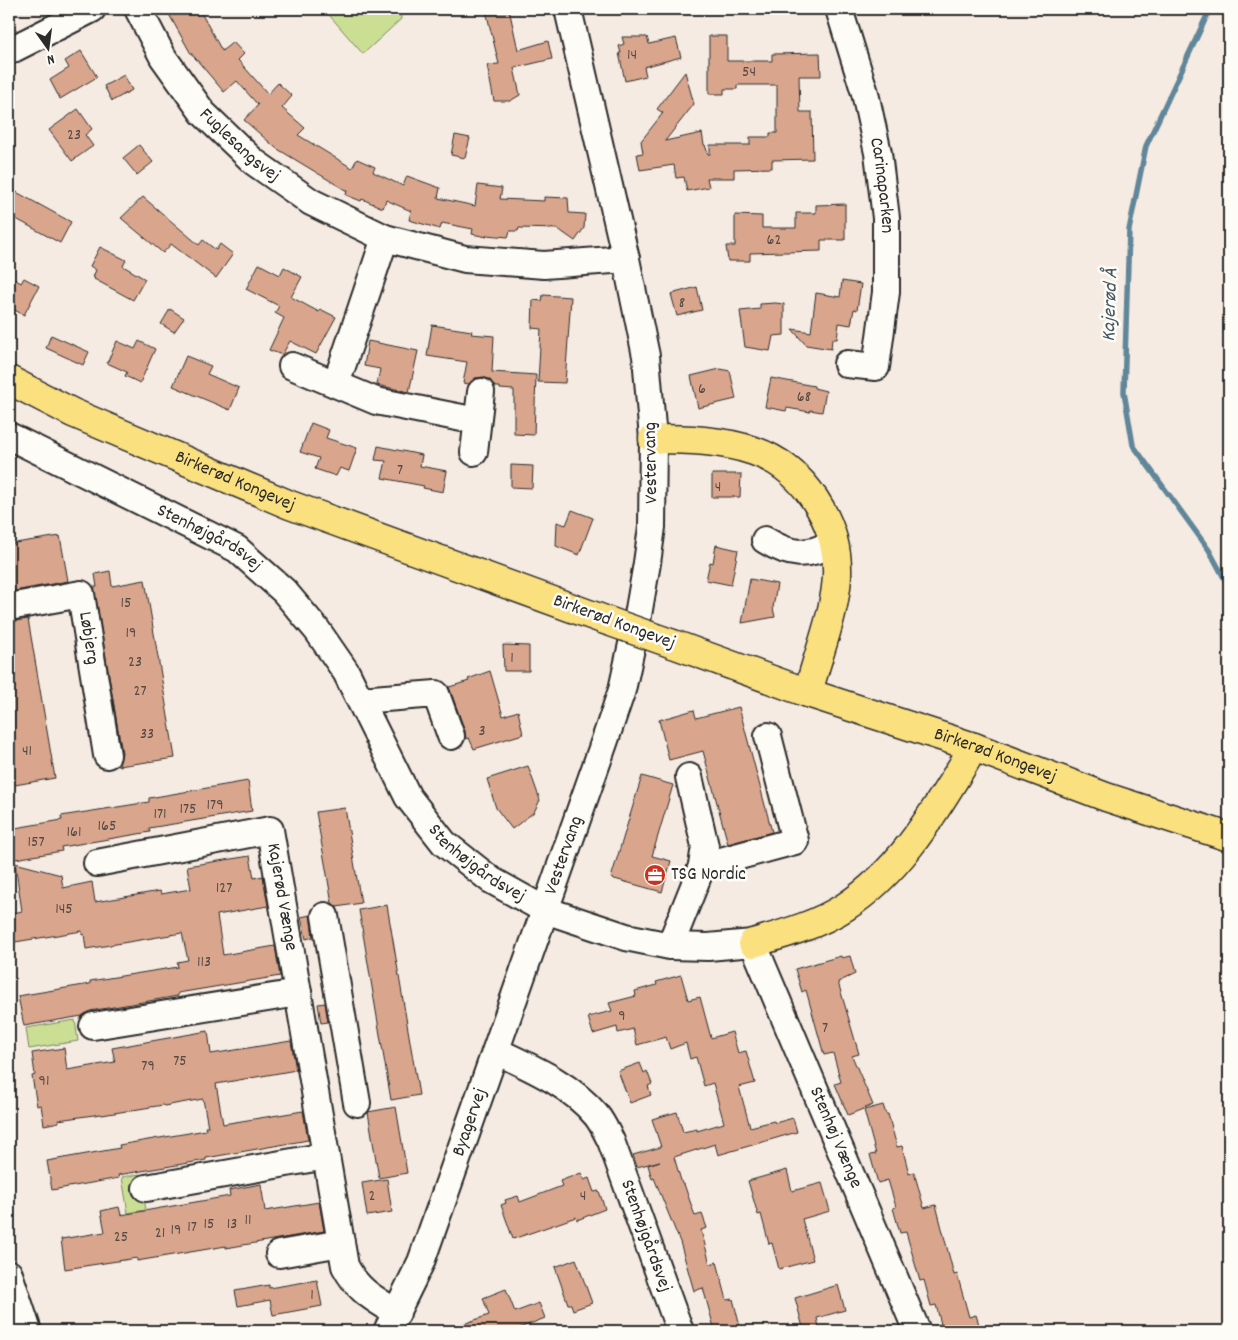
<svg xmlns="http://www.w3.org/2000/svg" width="1238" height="1340" viewBox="0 0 1238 1340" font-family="Dekko,sans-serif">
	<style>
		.green { fill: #cbdf94; stroke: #7b8560 }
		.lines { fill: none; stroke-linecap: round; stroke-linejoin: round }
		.stream { stroke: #60869a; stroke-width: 5.5 }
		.building { fill: #d9a68d; stroke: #2b2b2b }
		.minor-casing { stroke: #2b2b2b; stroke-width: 30 }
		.major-casing { stroke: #2b2b2b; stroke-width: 31 }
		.minor { stroke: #fdfcf7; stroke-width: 26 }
		.major { stroke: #fbe080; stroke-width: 28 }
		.major-bridge-casing { stroke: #2b2b2b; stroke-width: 31; stroke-linecap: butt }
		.major-bridge { stroke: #fbe080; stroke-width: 28 }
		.labels { text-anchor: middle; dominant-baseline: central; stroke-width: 5; stroke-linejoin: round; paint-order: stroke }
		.number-label { font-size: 16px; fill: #564a44 }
		.street-label { font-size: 19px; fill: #2b2b2b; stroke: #fdfcf7 }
		.poi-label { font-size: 19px; fill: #2b2b2b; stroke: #fdfcf7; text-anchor: start }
		.water-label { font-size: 20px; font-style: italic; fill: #465862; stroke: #fdfcf7 }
	</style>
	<rect width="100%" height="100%" fill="#f6ebe2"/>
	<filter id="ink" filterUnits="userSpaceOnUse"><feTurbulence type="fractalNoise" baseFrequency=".02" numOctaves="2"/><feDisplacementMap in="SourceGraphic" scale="10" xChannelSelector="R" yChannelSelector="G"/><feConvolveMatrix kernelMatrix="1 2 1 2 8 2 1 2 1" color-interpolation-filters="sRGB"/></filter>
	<g filter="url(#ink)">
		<path class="green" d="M324 9H400L401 19 363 54Z
			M75 1020 78 1041 29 1049 26 1028Z
			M140 1174 146 1210 128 1213 122 1177Z"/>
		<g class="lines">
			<path class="stream" d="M1210 9 1146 146 1129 230 1124 392 1133 445 1209 550 1229 587"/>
		</g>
		<path class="building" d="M166 9H199L222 51 233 42 244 54 238 60 268 94 278 83 292 96 282 108 305 128 298 135 352 168 357 159 375 167 373 172 403 186 407 176 440 188 438 198 475 206 478 185 502 188 500 199 544 201V197L568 198 569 213 585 214 584 228 575 241 558 229 519 228 518 231H510L508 237 486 235 487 237 472 234 473 229 442 223 440 229 409 220 411 211 386 200 383 208 362 199 361 201 346 195 347 191 276 148 244 120 258 105 237 81 224 92 190 52Z
			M496 9H509L518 50 548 41 552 59 514 68 520 95 510 101H494L487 65 499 64 486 11Z
			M709 36H727V61H772V54L820 53 821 76H799L800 112H812L813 159 772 160V168L734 169V178H707L709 187 687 191 684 177 676 178 674 165 640 170 637 154 643 153 641 141 663 113 657 109 685 72 694 104 665 141 702 133 704 145H705L708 154H710V145H750V137H770V133H777V85H737V89H724V94H709Z
			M622 37H647L649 44 676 38 681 57 647 66 644 67 646 76 625 81 619 53H621L619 46 624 44Z
			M81 51 97 77 60 99 50 80 69 68 65 61Z
			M124 75 132 90 112 101 104 86Z
			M78 109 92 129 85 135 93 146 72 161 49 130Z
			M455 135 470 138 465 158 451 155Z
			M139 145 153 162 137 175 123 158Z
			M9 188 71 222 60 243 9 215Z
			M143 197 199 245 203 240 216 250 220 244 233 254 216 278 171 244 163 253 121 218Z
			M845 204V240H821V251L750 253V261H728L726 246H735V215L762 216V228H796V213H816V205Z
			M100 247 126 260 123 266 145 279 133 300 94 279 95 278 93 277 96 270 90 266Z
			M259 264 280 275 284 267 302 277 291 297 319 312 320 309 336 317 316 354 290 341 282 355 269 350 284 318 275 313 279 306 246 289Z
			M9 276 21 283 24 278 39 286 24 315 9 307Z
			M842 281 861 284 857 310 854 309 851 325 839 323 837 339H832L831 349 806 345 792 329 811 332 816 293 840 297Z
			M697 287 702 310 677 316 671 294Z
			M543 295 571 297 565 383 538 382 541 329 532 328 533 300 542 301Z
			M775 303 784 304V335L773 336 770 351 745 347 740 311 760 309V304Z
			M170 309 184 318 174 332 161 324Z
			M432 325 472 331 471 334 494 336 492 372 536 375 534 435 514 434V390L500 389V387H495L490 380 483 377 475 378 469 384 463 383 467 362 427 356Z
			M51 335 89 352 83 365 46 348Z
			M117 341 135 349 139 341 155 349 140 383 125 376 127 372 107 363Z
			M368 341 418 351 409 392 377 385 380 369 364 366Z
			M186 356 211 366 207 374 239 388 230 410 173 386Z
			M720 369 730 371 736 399 698 408 691 376Z
			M771 378 814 386V388L826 391 822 412 810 410V412L787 408 786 411 765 407Z
			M311 423 329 430 326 438 357 448 349 471 340 468 336 476 315 469 319 458 300 452Z
			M378 446 422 455 420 466 447 471 443 492 423 488 424 486 382 478 386 461 375 460Z
			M511 465 533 466 532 488 511 487Z
			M712 474H741L740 497H712Z
			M572 510 593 518 579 555 556 546 557 522 566 525Z
			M60 536 68 581 9 592V544Z
			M716 545 738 550 731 585 706 580 710 562 713 563Z
			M110 571 112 586 145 580 175 758 119 766 122 753 94 587H97L95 574Z
			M750 579 777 584 773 608 775 617 742 623Z
			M28 619 55 778 9 786V622Z
			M503 645 529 646V671H504Z
			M490 671 503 716 518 711 523 734 474 749 469 738 466 739 465 731 449 687 469 681 468 679Z
			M739 707 772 832 728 844 703 751 669 760 659 720 694 710 696 718Z
			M528 766 540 800 534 812 512 829 496 808 487 779Z
			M642 776 673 785 652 856 671 861 662 892 611 878Z
			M248 781 252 811 149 828 150 832 61 847 62 851 9 860V829L62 820 61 816 149 802V798Z
			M345 808 361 903 337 907 332 903 316 812Z
			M250 856 254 878 263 876 268 906 217 915 223 955 275 946 280 976 178 993V996L90 1011 82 1016 24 1026 18 996 90 984V981L178 967 177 962 188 960 182 933 86 949 84 934 82 935V931L9 943V914L22 911 15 863 61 875 63 888 92 882 95 902 160 891 161 894 191 889 187 866Z
			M387 905 419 1095 391 1100 359 910Z
			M310 915 313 937 306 939 301 917Z
			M841 956 842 958 850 956 855 974 838 982 859 1054 852 1056 873 1105 848 1115 835 1084 841 1082 833 1053 824 1055 806 990 802 992 795 969Z
			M681 975 688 1000 700 997 711 1038 732 1032 738 1053 746 1051 755 1083 739 1087 750 1127 774 1121 775 1123 793 1118 797 1132 718 1155 715 1144 674 1157 682 1184H684L695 1216 702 1214 707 1228 701 1230 710 1264 717 1262 727 1300 733 1299 741 1331H715L703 1288 694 1291 680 1242 654 1178 652 1179 648 1165 660 1161 637 1167 633 1155 661 1147 652 1119 677 1112 683 1132 697 1129V1131L724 1123 713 1083 704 1086 696 1057 690 1059 686 1043 670 1049 666 1037 637 1045 633 1029 618 1033 617 1027 593 1034 588 1017 612 1011 609 1003 636 996 635 991 657 985 656 982Z
			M325 1003 328 1022 321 1023 318 1004Z
			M208 1031 211 1054 291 1041 296 1070 216 1084 223 1124 303 1111 308 1140 206 1158V1160L118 1175 119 1178 52 1190 47 1161 120 1148 119 1145 206 1130 205 1127H208L203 1099 164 1106 163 1105 102 1115 101 1114 58 1120 59 1122 44 1125 41 1105 37 1106 32 1076 35 1075 32 1053 64 1048 67 1070 115 1062 112 1048Z
			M640 1063 644 1073 647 1071 652 1084 648 1086 651 1095 630 1103 618 1071Z
			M883 1105 886 1114H888L897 1147 902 1146 909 1174 914 1172 924 1208 936 1205 954 1275 957 1274 969 1317 976 1315 981 1331H933V1326L941 1324 936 1305 931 1306 924 1280 920 1281 906 1232 900 1233 893 1208 896 1207 888 1180 878 1183 870 1155 876 1154 864 1110Z
			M396 1107 407 1173 379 1178 368 1112Z
			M787 1170 792 1191 822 1183 830 1211 802 1219 813 1260 779 1269 772 1243 769 1244 761 1214 758 1215 748 1181Z
			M581 1173 584 1180 589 1178 594 1192 599 1191 605 1209 577 1220 576 1217 513 1239 501 1205 506 1203 505 1200 518 1196 520 1202 562 1186 560 1181Z
			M387 1179 392 1212 367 1216 362 1183Z
			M261 1184 265 1211 319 1202 324 1231 226 1248V1246L137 1261V1258L65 1269 61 1239 105 1232 101 1211 119 1207 121 1215 230 1196 229 1190Z
			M576 1259 592 1303 573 1310 571 1304H568L555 1267Z
			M317 1280 322 1306 273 1315 270 1300 238 1306 235 1291 269 1285V1288Z
			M838 1285 845 1310 817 1318 819 1327 804 1331 795 1298Z
			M506 1289 515 1312 539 1303 545 1318 512 1331H449V1329L489 1315 483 1298Z"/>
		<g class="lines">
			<g class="minor-casing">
				<g id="minor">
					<path id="s1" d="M138 9 163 57 203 113 254 162 311 202 385 238 465 259 544 265 626 259"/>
					<path id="s2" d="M839 9 865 93 878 153 886 218V292L876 367 847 364"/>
					<path d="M9 51 92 9"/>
					<path d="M292 366 376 401 477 421"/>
					<path d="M336 384 385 238"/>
					<path id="s3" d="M9 436 237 549 284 591 317 630 346 672 408 797 444 843 491 880 545 910 626 937 670 946 708 947 753 943 917 1331"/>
					<path d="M474 452 481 392"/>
					<path d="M765 540C791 556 806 557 834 543"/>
					<path id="s4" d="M9 607 81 594 107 755"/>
					<path d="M360 700 436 694 451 736"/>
					<path id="s5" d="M97 863 270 830 345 1266C359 1292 373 1298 397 1313"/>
					<path d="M702 866 795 841 768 736"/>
					<path d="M325 916 357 1103"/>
					<path d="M670 946 702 866 705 846 689 777"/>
					<path d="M93 1026 298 993"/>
					<path id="s6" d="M496 1051C532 1068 570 1084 596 1115 602 1122 607 1133 611 1141L680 1331"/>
					<path d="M146 1188 326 1156"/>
					<path d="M279 1254 341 1243"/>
					<path d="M9 1274 28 1331"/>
					<path id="s7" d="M387 1331 421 1262 605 740 622 690 637 621 647 563 652 527 653 439 646 356 626 259 568 9"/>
				</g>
			</g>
			<g class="major-casing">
				<g id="major">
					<path id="s8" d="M9 380 73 413 290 505 605 620"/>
					<path d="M653 439C686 439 722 440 754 451 804 468 839 523 837 575 836 611 817 657 808 693"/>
					<path id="s9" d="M673 644 808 693 974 747 1106 797 1229 837"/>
					<path d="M753 943C784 934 817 925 845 907 904 869 938 805 974 747"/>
				</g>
			</g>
			<use href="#minor" class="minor"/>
			<use href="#major" class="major"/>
			<g class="major-bridge-casing">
				<path id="major-bridge" d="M605 620 673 644"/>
			</g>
			<use href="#major-bridge" class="major-bridge"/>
		</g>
	</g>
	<defs>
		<g id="office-disc" transform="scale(1.125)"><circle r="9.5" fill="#c8321e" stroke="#fdfcf7"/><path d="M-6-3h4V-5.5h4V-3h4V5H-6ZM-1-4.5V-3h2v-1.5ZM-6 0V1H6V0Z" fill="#fff"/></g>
	</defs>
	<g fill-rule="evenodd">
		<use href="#office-disc" x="655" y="875"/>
	</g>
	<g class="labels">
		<g class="number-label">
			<text x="632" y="55">14</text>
			<text x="749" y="72">54</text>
			<text x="74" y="135">23</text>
			<text x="774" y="240">62</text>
			<text x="682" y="303">8</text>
			<text x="702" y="389">6</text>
			<text x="804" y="397">68</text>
			<text x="400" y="470">7</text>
			<text x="718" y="487">4</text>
			<text x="126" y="603">15</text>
			<text x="131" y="633">19</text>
			<text x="512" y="658">1</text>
			<text x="135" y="662">23</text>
			<text x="140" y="691">27</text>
			<text x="482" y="731">3</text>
			<text x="147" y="734">33</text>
			<text x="27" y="751">41</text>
			<text x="215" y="805">179</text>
			<text x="188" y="809">175</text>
			<text x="160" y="814">171</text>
			<text x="107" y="826">165</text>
			<text x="74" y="832">161</text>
			<text x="36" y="842">157</text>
			<text x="224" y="888">127</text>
			<text x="64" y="909">145</text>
			<text x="204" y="962">113</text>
			<text x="622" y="1016">9</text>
			<text x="825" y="1028">7</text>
			<text x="180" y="1061">75</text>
			<text x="148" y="1066">79</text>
			<text x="44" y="1081">91</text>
			<text x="372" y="1196">2</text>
			<text x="583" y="1196">4</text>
			<text x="248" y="1220">11</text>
			<text x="209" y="1224">15</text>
			<text x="232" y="1224">13</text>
			<text x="192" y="1227">17</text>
			<text x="176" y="1230">19</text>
			<text x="160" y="1233">21</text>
			<text x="121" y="1237">25</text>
			<text x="312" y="1295">1</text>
		</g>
		<g class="street-label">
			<text stroke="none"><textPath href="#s1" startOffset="172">Fuglesangsvej</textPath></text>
			<text stroke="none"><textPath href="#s2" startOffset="182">Carinaparken</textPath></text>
			<text transform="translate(652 463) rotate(-91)">Vestervang</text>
			<text stroke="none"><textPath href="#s8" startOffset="248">Birkerød Kongevej</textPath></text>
			<text stroke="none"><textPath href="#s3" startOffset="225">Stenhøjgårdsvej</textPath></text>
			<text transform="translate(614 623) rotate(20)">Birkerød Kongevej</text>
			<text stroke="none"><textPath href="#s4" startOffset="118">Løbjerg</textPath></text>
			<text stroke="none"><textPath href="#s9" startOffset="341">Birkerød Kongevej</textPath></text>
			<text stroke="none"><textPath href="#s7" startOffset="508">Vestervang</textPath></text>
			<text stroke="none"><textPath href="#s3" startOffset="656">Stenhøjgårdsvej</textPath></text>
			<text stroke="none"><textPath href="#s5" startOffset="244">Kajerød Vænge</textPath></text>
			<text stroke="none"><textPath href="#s7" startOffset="225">Byagervej</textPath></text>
			<text stroke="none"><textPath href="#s3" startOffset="1164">Stenhøj Vænge</textPath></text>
			<text stroke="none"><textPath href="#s6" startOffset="251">Stenhøjgårdsvej</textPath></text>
		</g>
		<g class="poi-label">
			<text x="671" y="875">TSG Nordic</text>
		</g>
		<g class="water-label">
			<text transform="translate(1111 305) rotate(-88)">Kajerød Å</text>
		</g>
	</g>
	<rect width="1238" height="1340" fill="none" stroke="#fdfcf7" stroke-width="30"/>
	<rect x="15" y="15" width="1208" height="1310" fill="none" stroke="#2b2b2b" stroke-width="2" filter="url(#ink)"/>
	<g transform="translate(48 48) rotate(166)" stroke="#fdfcf7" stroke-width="4" paint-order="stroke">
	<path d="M0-4L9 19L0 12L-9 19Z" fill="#2b2b2b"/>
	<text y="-8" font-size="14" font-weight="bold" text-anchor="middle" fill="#2b2b2b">N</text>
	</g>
</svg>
